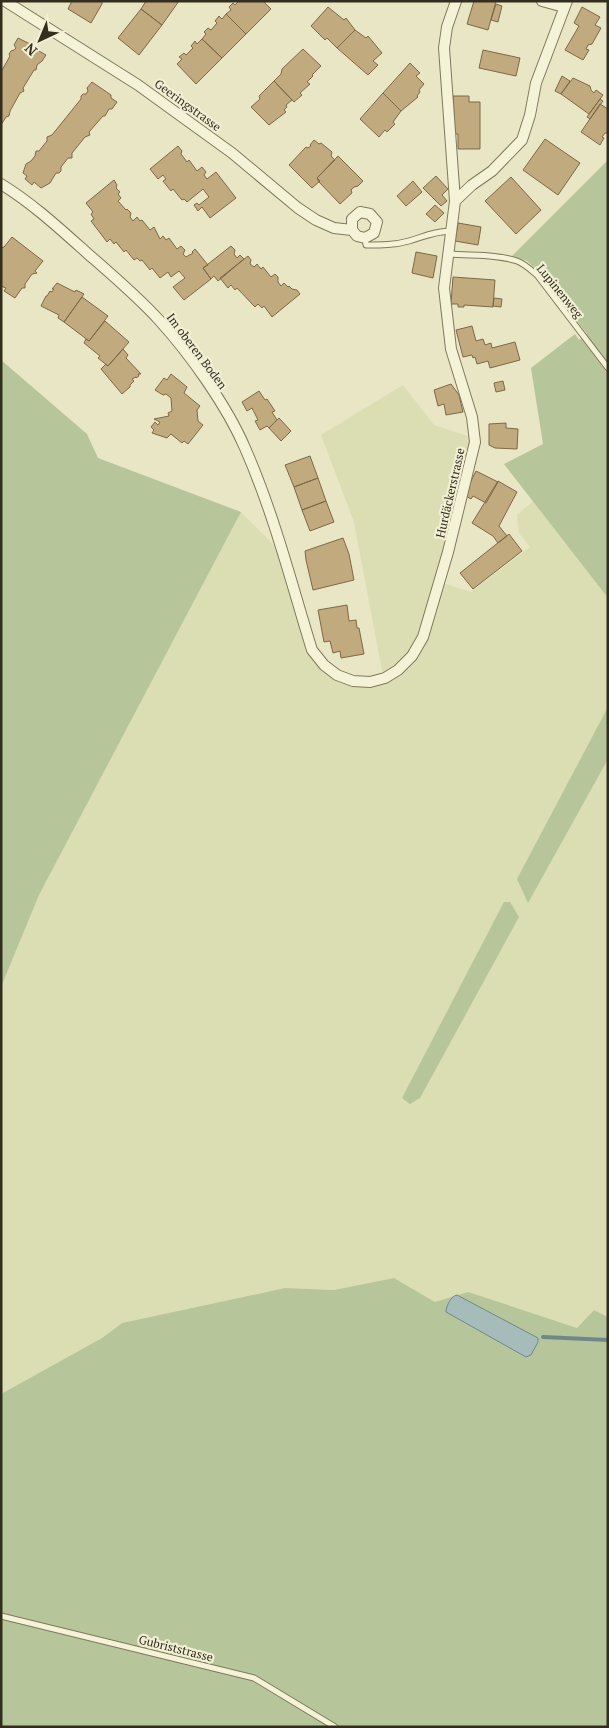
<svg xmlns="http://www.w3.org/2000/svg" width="609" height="1728" viewBox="0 0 609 1728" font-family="'PT Serif',serif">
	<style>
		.farmland { fill: #dbddb3 }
		.green { fill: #b7c59a }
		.water { fill: #a6bcbb; stroke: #6e8989 }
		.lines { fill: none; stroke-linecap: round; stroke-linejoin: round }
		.stream { stroke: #6e8989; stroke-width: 4 }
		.building { fill: #c2aa7f; stroke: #7e6846 }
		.lane-casing { stroke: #81785d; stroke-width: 7 }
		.street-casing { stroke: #81785d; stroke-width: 12 }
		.lane { stroke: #f4f2d7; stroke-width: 5 }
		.street { stroke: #f4f2d7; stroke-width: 10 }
		.labels { text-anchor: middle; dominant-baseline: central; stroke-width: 4.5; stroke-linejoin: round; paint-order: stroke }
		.street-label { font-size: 12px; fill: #332d1f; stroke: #f1efd4 }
	</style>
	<rect width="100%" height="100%" fill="#e8e6c5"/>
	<path class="farmland" d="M403 385 434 425 468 436 473 456 443 583 471 592 530 547 519 533 517 515 533 501 608 598V1317L594 1310 577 1328 468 1293 435 1302 394 1278 334 1290 285 1288 122 1323 102 1338 1 1394V987L39 895 241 512 280 551 306 647 319 667 335 679 384 681 354 522 321 435Z"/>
	<path class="green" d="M608 160V598L504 464 543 444 531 368 575 334 579 340 587 334 543 276 527 261 512 256Z
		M1 360 87 434 98 458 241 512 39 895 1 987Z
		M608 707V759L528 903 517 879Z
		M504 902H510L519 917 420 1098 410 1104 402 1098Z
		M394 1278 435 1302 468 1292 577 1328 594 1310 608 1317V1727H1V1394L102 1338 122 1323 285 1288 334 1290Z"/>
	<path class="water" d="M457 1295 538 1338V1342L531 1355 526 1357 446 1312C446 1306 451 1296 457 1295Z"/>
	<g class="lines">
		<path class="stream" d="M543 1337 608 1340"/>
	</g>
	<path class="building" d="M72 1H102V4L91 23 68 9Z
		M146 1H181H179L162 25 141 9Z
		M239 1H263L271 9 246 34 226 14 231 10 229 7 233 3 235 5Z
		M474 1H496L488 30 467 24Z
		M496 4 502 6 498 22 491 20Z
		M328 7 344 20 346 18 355 30 337 48 327 38 325 40 311 26Z
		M582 7 600 17 595 25 601 28 592 44 588 45 586 49 589 50 583 60 565 50 579 26 574 23Z
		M141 9 162 25 139 55 118 38Z
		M226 14 246 34 222 58 202 39 206 34 204 32 208 28 211 30 217 23 215 21 219 16 222 19Z
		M355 30 366 38 368 36 382 53 373 61 378 65 368 75 337 48Z
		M18 38 38 48 39 51 46 55 42 61 37 65 36 70H34L23 88 24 91 20 93 10 111 9 116 6 117 1 125V72L10 56 9 54 11 51 14 50 16 48 14 45Z
		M202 39 222 58 196 84 177 64 182 59 179 57 184 53 186 55 193 48 191 46 195 41 197 44Z
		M303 49 321 66 312 75 313 76 307 82 310 84 300 93 302 95 294 102 274 81 281 74 282 69Z
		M483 50 520 58 516 76 479 68Z
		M410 63 420 73 416 76 424 84 419 90 420 92 417 96 418 97 401 111 383 93Z
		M562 76 570 81 561 94 555 91Z
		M573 78 590 86 591 90 594 93 596 90 603 95 589 114 561 94Z
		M274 81 292 100 286 105 287 107 284 110 286 112 269 125 251 107 260 99 259 96Z
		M92 82 111 95V98L117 102 112 109H109L105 116H103L89 132 90 135 85 137 72 153V158H68L61 167V171L59 173H56L50 183 41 188 34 182 32 185 25 179 27 176 23 173 26 164 31 161 35 156 36 151H39L47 141V137L52 135 81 99V96L83 94H86L88 91 87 88Z
		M383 93 401 111 393 122 395 124 387 132 385 130 379 137 360 119Z
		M453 96H469V102H480V149H458V134H455Z
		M600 99 603 101 590 119 587 117Z
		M600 104 608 109V133H605L602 137 604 138 600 145 581 132Z
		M545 139 580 163 558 195 523 170Z
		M314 140 319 144 321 143 332 152 331 156 335 160 317 178 320 181 312 188 289 165 306 147 308 148 311 146 310 145Z
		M178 146 182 151 181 154 187 162 189 160 197 171 202 167 206 172 204 175 207 179 216 172 236 198 210 218 202 207 198 211 194 205 197 203 199 205 209 197 203 189 187 202 184 199 182 200 173 189 171 191 163 181 166 179 163 175 158 179 150 169Z
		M338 156 363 181 358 186 354 187 351 190 352 193 340 204 319 182 317 178Z
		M436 176 448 189 442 195 447 201 441 206 423 188Z
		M511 177 541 210 516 234 485 201Z
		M114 180 117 185 116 188 120 192 118 194 121 198 118 201 126 210 127 209 131 213 130 217 133 221 137 217 140 221 142 220 150 230 154 227 160 239 163 236 166 240 169 238 177 249 181 246 185 250 183 254 186 257 193 253 192 252 195 249 208 265 203 268 211 279 184 300 173 287 185 278 179 271 171 277 168 272 160 278 152 268 150 270 142 260 140 261 137 258 134 260 126 250 124 252 116 242 114 244 110 239 107 242 91 221 94 219 91 214 93 212 86 203Z
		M413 181 422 192 406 206 397 196Z
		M435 205 444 213 435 222 426 214Z
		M458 223 481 227 478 245 455 241Z
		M12 237 43 261 35 271 37 273 32 274 25 284V288H22L15 298 4 291 6 288 1 286V248L4 247Z
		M231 246 235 250 234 254 237 258 240 255 244 259 218 281 214 276 211 279 203 268Z
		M416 252 437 256 433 278 412 273Z
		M248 256 251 260 250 264 254 267 257 264 261 269 263 267 271 277 275 274 278 277V282L281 286 284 283 288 287 289 286 292 289 297 290 300 294 272 317 264 306 262 308 258 304 255 307 237 288 235 290 231 285 228 288 220 278Z
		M453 277 495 280 493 307 464 305V307H458V304H451Z
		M57 283 75 292 76 290 84 294 64 322 58 318 59 315 41 306 46 296H47L50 291 52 292 54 289H52Z
		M82 297 108 316 89 341 64 322Z
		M494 298 502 299 501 307 493 306Z
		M105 321 129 342 108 366 98 358 100 356 84 343 86 339 89 341Z
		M472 326 476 341 483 339 485 345 491 343 492 348 515 342 520 360 490 368 488 361 477 364 475 357 473 358 472 355 463 357 456 330Z
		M123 349 128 355 126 358 141 374H138L139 376 136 378V377L132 379 134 381 130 385V387L122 394 101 369 106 364 108 366Z
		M171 374 187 387 184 393 200 406 197 410 198 421 203 425 188 444 184 441 182 443 171 434 167 438 152 433 154 430 151 427 155 422 158 425 160 422 154 419 169 416 168 413 172 411 171 398 166 394 163 395 155 390 164 378 167 380Z
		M503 381 505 390 496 392 494 383Z
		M451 384 459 395 463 412 446 415 444 404 438 406 434 390Z
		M259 391 265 400 267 399 275 411 272 412 277 420 269 428 267 426 260 430 255 421 258 420 252 408 247 411 242 402Z
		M279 418 291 431 281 441 269 428Z
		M506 423V428L518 429 517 449 495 448 489 445V424Z
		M310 456 318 478 294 487 285 465Z
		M476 471 498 482 486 503 473 496 471 499 464 495Z
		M318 478 326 501 302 510 294 487Z
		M498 481 517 492 499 526 507 536 498 543 493 536 472 523Z
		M326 501 334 522 310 531 302 510Z
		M509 534 522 551 473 589 460 573Z
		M343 538 349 554 354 580 313 590 306 560 305 551Z
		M347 605 349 621 356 620 357 628H359L364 654 341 658 340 651 333 653 330 641 324 642 318 610Z"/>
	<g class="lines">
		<g class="lane-casing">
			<path id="lane" d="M365 238 366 245C381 245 395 245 409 241 426 236 432 232 451 231
				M449 254C471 256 496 254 517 261 525 264 531 270 537 275L608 368
				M1 1616 254 1678 335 1727"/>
		</g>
		<g class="street-casing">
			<path id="street" d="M5 1 138 85 232 153 298 208 316 220 334 228 352 230 357 236 365 238 374 233 377 222 370 214 360 212 352 219V230
				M542 1 564 7
				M1 184C32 203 59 228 87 253 111 274 137 296 159 320 190 354 227 406 245 448 274 514 291 582 312 650L324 665 337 675 353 681 370 682 385 678 398 670 412 656 423 637 448 552 475 442 472 417 451 349 444 288 455 201 444 48 447 27 456 1
				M455 201 472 185 492 171 522 140 530 115 536 83 567 1"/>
		</g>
		<use href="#lane" class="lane"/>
		<use href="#street" class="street"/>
	</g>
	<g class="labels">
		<g class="street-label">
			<text transform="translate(188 105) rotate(36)">Geeringstrasse</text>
			<text transform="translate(560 291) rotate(51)">Lupinenweg</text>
			<text transform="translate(197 351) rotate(53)">Im oberen Boden</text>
			<text transform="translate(450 493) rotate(-77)">Hurdäckerstrasse</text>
			<text transform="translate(176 1648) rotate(14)">Gubriststrasse</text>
		</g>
	</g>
	<rect width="609" height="1728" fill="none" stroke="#332d1f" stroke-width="5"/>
	<g transform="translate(40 40) rotate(224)" stroke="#f1efd4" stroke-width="4" paint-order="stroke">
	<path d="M0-4L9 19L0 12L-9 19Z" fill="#332d1f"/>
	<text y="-8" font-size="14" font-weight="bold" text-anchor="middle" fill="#332d1f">N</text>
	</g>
</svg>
